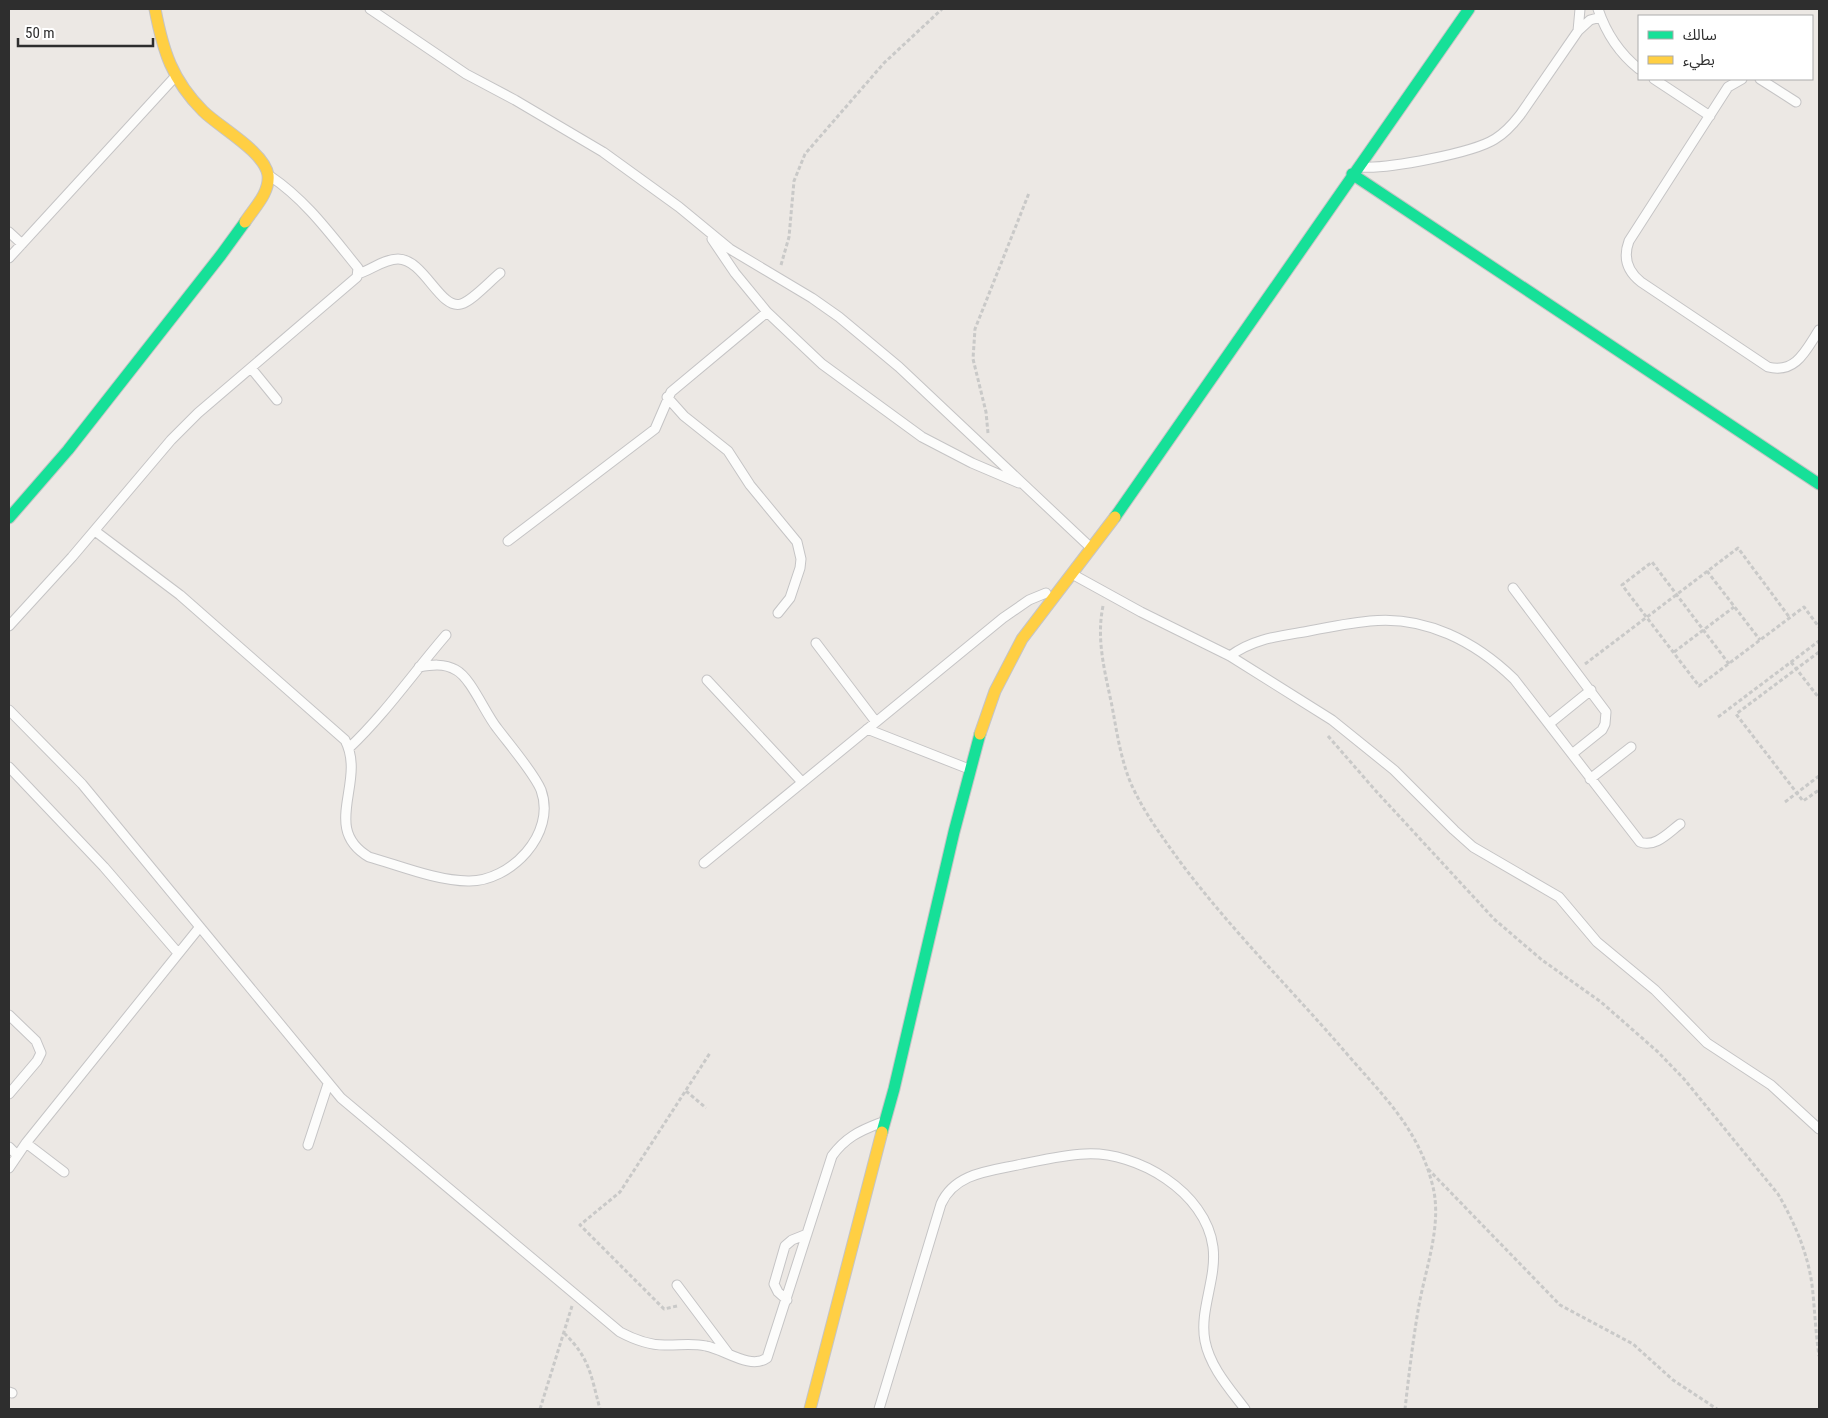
<svg xmlns="http://www.w3.org/2000/svg" width="1828" height="1418" viewBox="0 0 1828 1418" font-family="'Roboto Condensed','Noto Sans Arabic',sans-serif">
	<style>
		.lines { fill: none; stroke-linecap: round; stroke-linejoin: round }
		.lane-casing { stroke: #c5c4c5; stroke-width: 11 }
		.fast-casing { stroke: #c5c4c5; stroke-width: 13 }
		.slow-casing { stroke: #c5c4c5; stroke-width: 13 }
		.path { stroke: #c9c9c8; stroke-width: 3; stroke-dasharray: 4 2.5; stroke-linecap: butt }
		.lane { stroke: #fcfcfb; stroke-width: 9 }
		.fast { stroke: #16e098; stroke-width: 11 }
		.slow { stroke: #ffcf43; stroke-width: 11 }
	</style>
	<rect width="100%" height="100%" fill="#ece8e4"/>
	<g class="lines">
		<g class="lane-casing">
			<path id="lane" d="M370 9 466 74 515 100 603 152 679 207 730 249 812 298 839 317 899 367 1089 546
				M1598 9C1606 33 1619 53 1639 69
				M1578 31 1580 9
				M1654 79 1710 116
				M1742 79 1728 87 1629 241C1623 257 1627 271 1641 282L1768 367C1796 374 1806 350 1819 330
				M1760 79 1796 102
				M1361 167C1388 169 1473 153 1495 139 1505 133 1513 124 1520 115L1578 31 1590 20 1601 17
				M9 232 22 244
				M712 239 735 273 767 312 822 364 922 437 972 463 1019 483
				M9 258 174 78
				M358 274C371 270 384 259 398 259 424 259 440 310 461 304 472 301 490 281 500 273
				M251 368 277 400
				M667 397 684 416 728 451 750 485 797 542 801 559 800 568 790 598 778 613
				M95 531 180 595 345 740C367 782 320 828 369 857 398 865 437 881 468 881 510 882 557 834 541 790 534 773 509 744 497 728 485 713 471 678 456 670 444 663 431 665 419 667
				M508 541 655 429 671 392 767 312
				M1072 574 1141 612 1230 656 1332 720 1394 770 1454 830 1473 847 1559 897 1597 942 1655 990 1707 1043 1771 1085 1819 1129
				M1513 588 1606 712 1605 724 1602 730 1572 754
				M9 626 72 557 171 440 198 413 357 277 358 268C331 235 306 200 270 176
				M816 643 876 722
				M1230 656C1254 638 1281 636 1309 631 1329 627 1350 623 1370 621 1425 615 1476 642 1514 679L1640 842C1655 848 1668 833 1680 824
				M707 680 802 782
				M9 710 82 784 341 1098 620 1332C635 1340 651 1346 668 1345 681 1345 693 1343 706 1346 724 1349 750 1370 767 1358L832 1156C845 1138 859 1131 880 1123
				M1549 724 1591 690
				M867 729 969 769
				M349 748C385 714 414 672 446 635
				M9 767 104 867 178 953
				M1590 779 1631 747
				M704 863 1003 618 1029 600 1046 593
				M9 1015 36 1041 41 1053 37 1061 9 1094
				M26 1143 64 1172
				M308 1145 328 1084
				M9 1147 17 1155
				M9 1168 26 1143 199 928
				M677 1285 728 1353
				M787 1300 778 1292 774 1284 785 1246 792 1240 807 1234
				M9 1392 12 1393
				M879 1409 941 1204C955 1172 992 1171 1022 1164 1042 1160 1064 1155 1085 1154 1137 1151 1206 1192 1213 1247 1217 1279 1199 1310 1205 1341 1210 1367 1230 1389 1245 1409"/>
		</g>
		<g class="fast-casing">
			<path id="fast" d="M1352 174 1819 484
				M1115 517 1469 9
				M9 518 68 450 221 255 245 222
				M882 1132 894 1089 954 832 980 734"/>
		</g>
		<g class="slow-casing">
			<path id="slow" d="M155 9C163 51 172 80 203 111 219 127 265 152 268 175 270 193 254 208 245 222
				M980 734 995 691 1022 639 1115 517
				M810 1409 882 1132"/>
		</g>
		<path class="path" d="M781 265 789 237 794 181 805 154 884 63 942 9
			M988 433 986 412 973 359 975 329 1029 193
			M1707 571 1760 640
			M1103 606C1096 640 1105 672 1112 706 1117 733 1121 761 1132 786 1145 814 1163 838 1181 863 1232 931 1292 990 1347 1054 1384 1097 1419 1129 1433 1187 1442 1225 1426 1267 1419 1305 1413 1339 1409 1374 1405 1409
			M1674 652 1734 607
			M1819 652 1736 714 1803 801 1819 790
			M1791 662 1819 698
			M1585 664 1738 548 1790 618
			M1729 664 1652 562 1622 585 1699 686 1804 607 1819 627
			M1718 717 1819 641
			M1328 736 1375 790 1494 919 1542 960 1601 1002 1658 1052 1684 1079 1778 1194C1796 1225 1810 1258 1813 1294 1815 1315 1816 1335 1819 1356
			M1785 802 1819 776
			M686 1091 706 1108
			M1428 1169 1560 1305 1633 1344 1673 1380 1717 1409
			M677 1306 664 1309 580 1225 620 1192 710 1053
			M564 1333C590 1358 591 1376 600 1409
			M540 1409 572 1306"/>
		<use href="#lane" class="lane"/>
		<use href="#fast" class="fast"/>
		<use href="#slow" class="slow"/>
	</g>
	<rect width="1828" height="1418" fill="none" stroke="#2e2e2e" stroke-width="20"/>
	<rect x="1638" y="15" width="175" height="65" fill="#ffffff" stroke="#ababab"/>
	<rect x="1648" y="31" width="25" height="8" fill="#16e098" stroke="#ababab"/>
	<text x="1683" y="40" font-size="15" fill="#2e2e2e">سالك</text>
	<rect x="1648" y="56" width="25" height="8" fill="#ffcf43" stroke="#ababab"/>
	<text x="1683" y="65" font-size="15" fill="#2e2e2e">بطيء</text>
	<path d="M18 38v8h135v-8" fill="none" stroke="#2e2e2e" stroke-width="2.5"/>
	<text x="25" y="38" font-size="15" fill="#2e2e2e" stroke="#ffffff" stroke-width="4" paint-order="stroke">50 m</text>
</svg>
